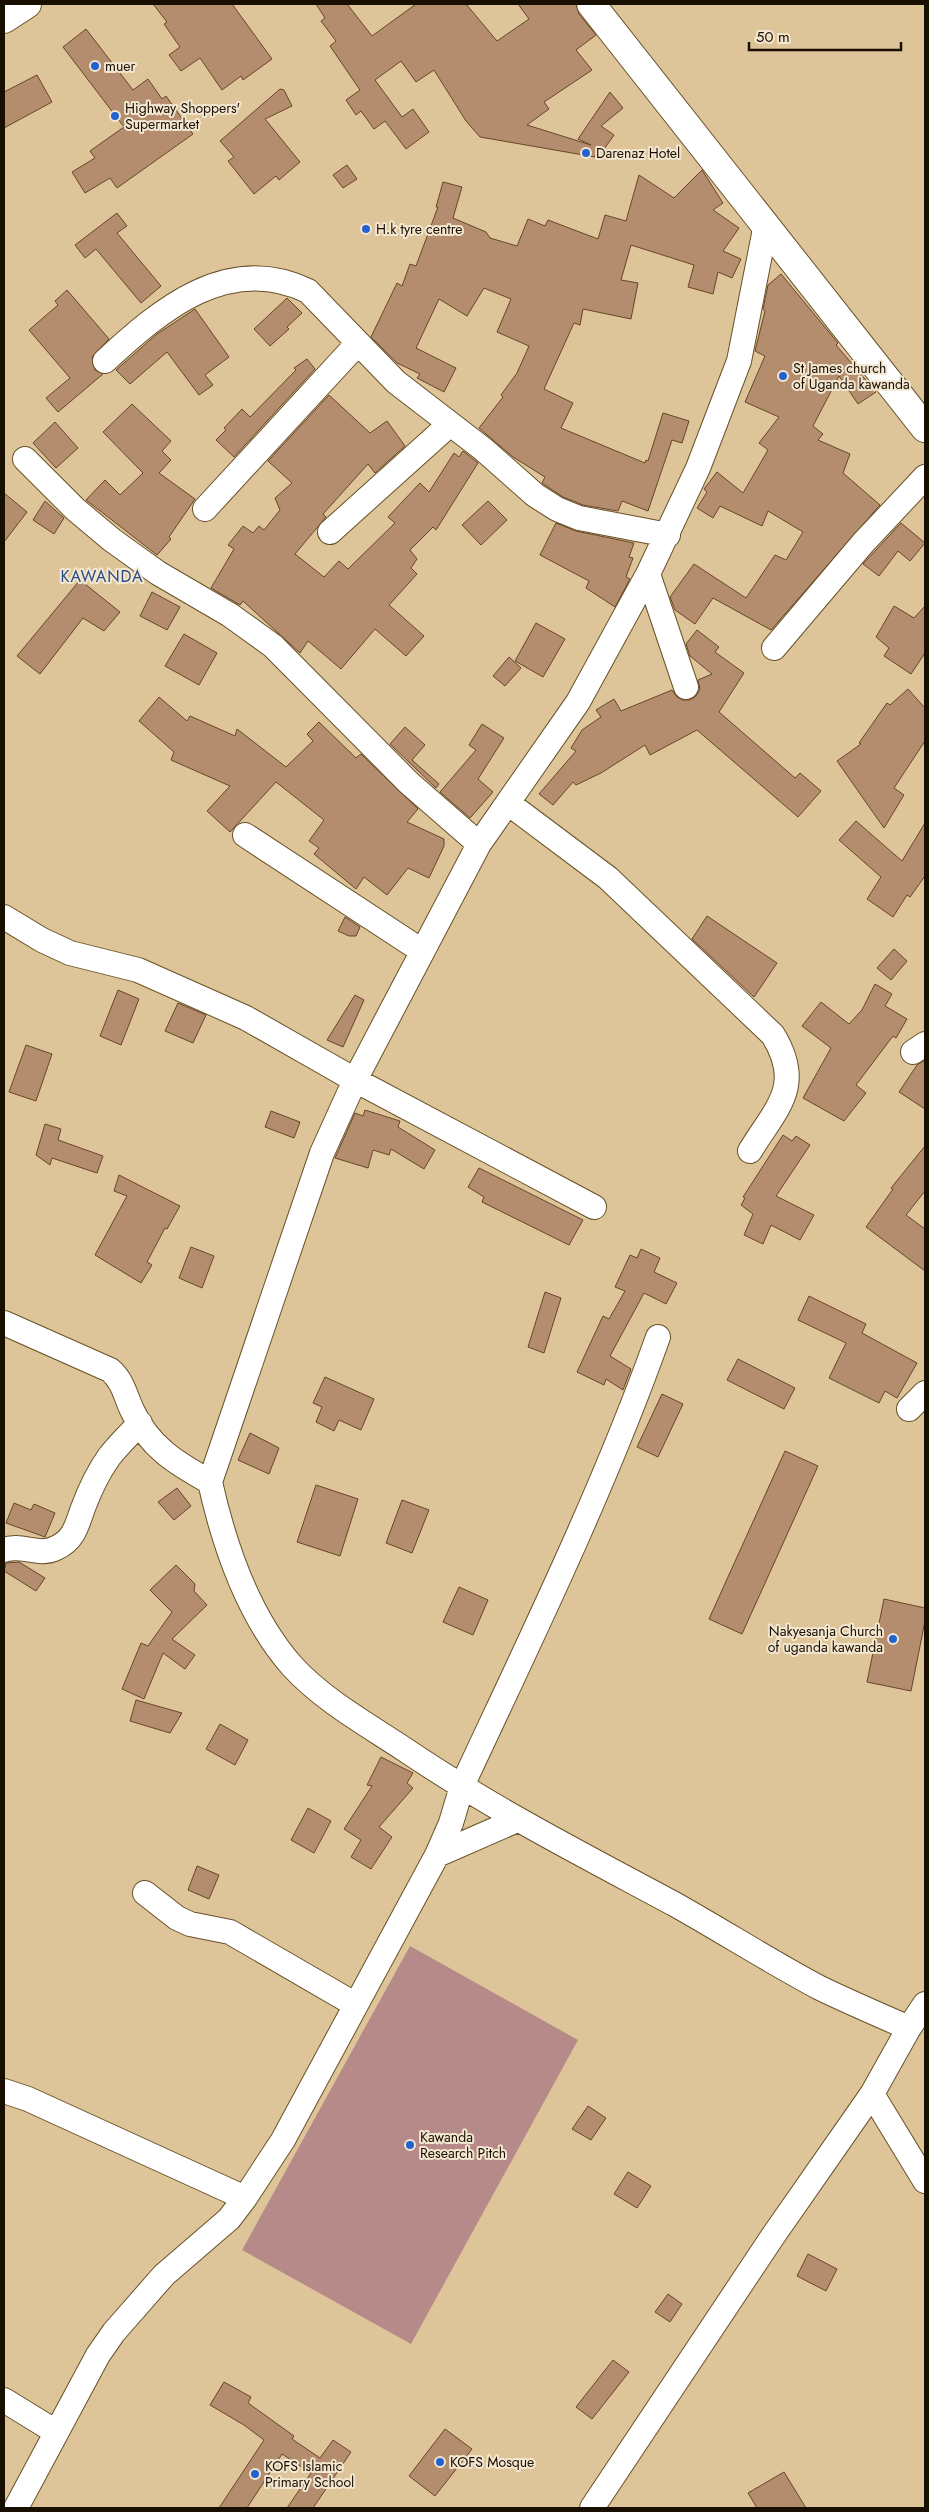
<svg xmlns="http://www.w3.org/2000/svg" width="929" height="2512" viewBox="0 0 929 2512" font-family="Jost,sans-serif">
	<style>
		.green { fill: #b68a88 }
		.building { fill: #b48d6e; stroke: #684527 }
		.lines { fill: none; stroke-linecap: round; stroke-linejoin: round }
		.minor-casing { stroke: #685128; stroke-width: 26 }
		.tertiary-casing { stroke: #685128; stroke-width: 30 }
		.primary-casing { stroke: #685128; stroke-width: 30 }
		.minor { stroke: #fff; stroke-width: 24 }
		.tertiary { stroke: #fff; stroke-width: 28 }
		.primary { stroke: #fff; stroke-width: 28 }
		.poi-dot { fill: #2262ce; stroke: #f4e7d1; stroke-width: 2 }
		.labels { text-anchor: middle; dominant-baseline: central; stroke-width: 4; stroke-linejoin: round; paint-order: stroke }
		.poi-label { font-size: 14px; fill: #180f01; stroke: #f4e7d1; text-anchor: start }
		.quarter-label { font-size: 16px; letter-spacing: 1px; fill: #2b4b83; stroke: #f4e7d1 }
	</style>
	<rect width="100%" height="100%" fill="#dec599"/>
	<path class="green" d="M410 1946 578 2040 411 2344 242 2250Z"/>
	<path class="building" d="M153 4H232L272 59 243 80 241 76 222 90 200 58 181 71 169 55 180 47 164 24 167 22Z
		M316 4H347L372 36 416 4H466L497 41 529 19 518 4H576L579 14 596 35 576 50 592 70 544 102 549 109 527 125 591 145 578 139 610 92 623 108 601 126 614 135 602 152 597 148 595 157 480 137 466 121 434 70 416 82 401 61 375 80 402 117 413 109 429 132 406 149 385 121 374 129 361 111 356 115 346 100 360 90 330 46 336 41 321 21 325 18Z
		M86 29 133 90 148 79 162 99 166 96 193 134 117 188 110 178 85 193 72 172 95 158 90 151 124 127 63 47Z
		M37 75 52 102 4 128V92Z
		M280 89 284 90 292 106 265 119 300 162 279 180 276 176 254 194 228 161 234 157 220 141Z
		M347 165 357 179 343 188 333 175Z
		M702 170 723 203 713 210 739 228 723 251 741 259 732 278 718 272 713 294 688 287 694 265 631 245 621 280 638 283 631 319 583 309 580 325 574 323 544 389 573 403 561 428 645 463 646 460 648 461 663 413 689 421 682 443 672 440 648 511 622 501 618 511 583 505 563 497 542 483 545 477 513 457 479 428 503 397 501 395 517 373 529 346 497 332 511 299 484 288 467 316 439 299 416 348 456 368 444 392 417 378 420 374 397 363 371 337 397 283 402 286 410 264 416 266 438 207H436L443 182 462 187 453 218 486 232 490 238 517 246 528 219 545 226 548 220 598 239 605 215 626 221 639 175 674 198Z
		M117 213 127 226 117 233 161 286 141 303 96 249 85 258 75 245Z
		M781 274 838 343 836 345 876 392 858 404 839 376 813 426 823 434 818 440 850 454 843 473 880 505 771 630 713 598 695 624 675 610 670 597 694 564 746 598 775 555 786 560 803 532 768 511 762 526 720 506 713 518 697 508 707 492 704 489 717 472 743 493 768 450 759 443 779 417 745 402 765 356 755 351 765 311 763 309 768 285Z
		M67 290 109 339 92 357 95 370 103 374 58 412 46 398 70 378 29 330 58 305 55 301Z
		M287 298 302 313 287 327 289 329 270 346 254 329Z
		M195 309 229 357 205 375 213 385 199 395 167 352 130 384 116 370 157 334Z
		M307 359 315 369 234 457 216 440 226 430 224 428 242 409 250 417 296 370 294 368Z
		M329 395 370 433 387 421 405 446 375 473 368 464 323 514 326 517 295 554 324 577 339 561 348 569 395 523 388 517 420 483 429 492 454 453 459 457 463 451 478 463 436 530 433 527 410 550 417 559 411 568 417 574 389 605 424 636 406 656 375 629 341 669 308 641 300 653 243 601 240 605 211 588 234 549 228 545 243 526 253 533 259 526 264 530 280 510 275 498 292 483 268 461Z
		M132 404 171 441 162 451 171 460 159 473 195 499 169 537 171 539 157 555 86 500 105 480 120 495 143 473 103 432Z
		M55 422 78 448 56 468 33 443Z
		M4 493 27 512 4 542Z
		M45 501 64 518 54 534 33 520Z
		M488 501 507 520 481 545 462 525Z
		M556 523 576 531 634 543 629 557 633 558 626 577 630 579 615 607 586 588 589 581 540 555Z
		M901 523 925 543 910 561 898 551 879 576 863 564Z
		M80 580 120 612 104 631 83 618 40 674 17 656Z
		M152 592 180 607 167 630 140 616Z
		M894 606 914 618 925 606V653L911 674 884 656 889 648 876 637Z
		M536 623 565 639 543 677 515 661Z
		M697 630 719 647 715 652 744 673 719 712 795 778 800 773 821 791 798 817 697 730 650 755 645 745 601 773 576 785 573 782 553 805 539 794 576 751 571 748 582 730 601 717 596 710 614 699 621 711 672 690 677 697 683 700H690L696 696 700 689 698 680 712 674 690 656 686 644Z
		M184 634 217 653 199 685 165 666Z
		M509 657 521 668 505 686 493 676Z
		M908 689 925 708V741L894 788 904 795 884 828 837 761 861 744 859 743 887 703 890 705Z
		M159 697 187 721 190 716 235 736 237 729 286 767 313 741 307 734 319 722 356 758 361 754 418 809 407 822 444 839V846L429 878 408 868 387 895 364 877 356 889 314 854 319 848 309 841 324 820 276 782 230 832 207 811 230 786 171 760 174 752 139 721Z
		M482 724 504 738 478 779 493 792 470 818 440 792 476 750 469 745Z
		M405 727 425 745 412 760 439 784 436 788 390 744Z
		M856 821 902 861 925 823V876L910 897 907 895 893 917 867 899 881 877 839 840Z
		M707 916 777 963 754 997 692 939Z
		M345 917 360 927 356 936H349L338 931Z
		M894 949 907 961 891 980 877 968Z
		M875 984 892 994 885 1006 907 1019 896 1038 893 1036 856 1085 866 1093 844 1121 803 1098 831 1048 802 1026 821 1002 849 1024 862 1010Z
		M118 990 139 999 121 1045 100 1036Z
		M355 995 364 1000 343 1047 327 1040Z
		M178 1003 206 1015 193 1043 165 1031Z
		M26 1045 52 1054 36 1101 9 1092Z
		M925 1060V1109L899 1092 917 1065Z
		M365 1110 400 1121 398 1127 435 1150 424 1169 391 1149 389 1155 373 1150 368 1168 335 1158 355 1113 363 1116Z
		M271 1111 300 1122 294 1138 265 1127Z
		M45 1124 61 1129 58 1140 103 1156 97 1173 52 1158 50 1165 36 1155Z
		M783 1135 792 1141 796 1136 810 1145 776 1196 814 1215 800 1240 771 1225 763 1244 744 1235 753 1214 741 1205 745 1198 743 1197Z
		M925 1146V1191L906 1215 925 1229V1271L866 1227 893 1189 891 1188Z
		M479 1168 583 1220 569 1245 482 1202 484 1197 468 1187Z
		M119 1175 180 1206 167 1229 165 1228 147 1262 152 1265 141 1283 95 1255 127 1196 114 1191Z
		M191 1247 214 1256 202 1288 179 1278Z
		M641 1249 660 1258 654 1272 677 1283 666 1304 644 1293 610 1356 631 1369 623 1390 606 1379 604 1385 577 1372 603 1316 609 1319 625 1291 615 1287 630 1255 637 1258Z
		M545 1292 561 1298 544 1353 528 1347Z
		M809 1296 866 1324 862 1333 917 1363 897 1398 885 1391 879 1403 829 1378 846 1343 798 1320Z
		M738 1359 795 1388 784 1409 727 1380Z
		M325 1377 374 1399 361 1430 339 1420 334 1431 316 1422 322 1407 313 1403Z
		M662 1394 683 1404 658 1457 637 1447Z
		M250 1433 279 1448 269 1474 238 1460Z
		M785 1451 818 1466 742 1634 709 1619Z
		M316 1485 358 1499 340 1556 297 1542Z
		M177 1488 191 1506 174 1520 158 1502Z
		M402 1500 429 1510 412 1553 386 1543Z
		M14 1503 31 1510 34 1504 55 1513 45 1537 6 1523Z
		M19 1562 45 1578 36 1591 4 1571 6 1563Z
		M176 1565 195 1584 194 1591 207 1605 172 1639 195 1655 185 1669 163 1653 144 1699 122 1689 141 1643 148 1646 172 1612 150 1590Z
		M459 1587 488 1600 473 1635 443 1622Z
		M884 1599 925 1608V1621L911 1691 867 1682Z
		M136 1700 182 1713 170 1733 130 1721Z
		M220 1724 248 1740 235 1765 206 1749Z
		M381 1757 413 1773 407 1783 413 1788 379 1827 392 1837 371 1869 351 1857 361 1840 344 1829 372 1786 367 1785Z
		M308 1808 331 1821 314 1853 291 1840Z
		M197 1866 219 1875 209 1899 188 1890Z
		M588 2106 606 2118 591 2140 572 2129Z
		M628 2172 651 2186 637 2208 614 2194Z
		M808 2254 837 2269 826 2291 797 2276Z
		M668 2294 682 2304 670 2322 655 2312Z
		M613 2360 629 2372 592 2419 576 2407Z
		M224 2382 251 2397 248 2403 294 2436 292 2439 320 2458 333 2440 351 2452 313 2508H287L311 2473 282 2454 247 2508H219L264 2440 244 2425 210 2405Z
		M445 2429 472 2449 435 2496 409 2476Z
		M784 2472 806 2508H757L748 2493Z"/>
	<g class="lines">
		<g class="minor-casing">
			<path id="minor" d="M766 224 739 361 698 468 648 574 578 702 479 844 355 1080 322 1153 210 1482C224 1545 249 1617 292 1666 324 1701 368 1725 407 1751 493 1809 585 1856 676 1905 724 1932 771 1962 820 1988 849 2002 879 2015 909 2028
				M105 361C160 310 228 252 308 291L396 382 483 449 535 495 557 509 579 518 668 535
				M25 459 75 509 112 540 158 573 230 615 273 646 409 783 479 844
				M205 509 358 343
				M330 532 450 424
				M648 574 686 687
				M774 648 863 543 925 477
				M508 803 608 878 773 1035C804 1086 777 1107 750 1151
				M245 835 422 951
				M4 917 42 940 70 953 138 970 246 1018 355 1080 594 1207
				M913 1052 925 1044
				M4 1323 110 1370C123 1381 125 1395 132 1410 149 1447 176 1463 210 1482
				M909 1409 925 1393
				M4 1550C21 1543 38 1557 56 1548 74 1540 77 1525 83 1508 89 1492 99 1471 109 1457 118 1445 130 1434 140 1423
				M437 1855 517 1820
				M145 1893 177 1918 190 1924 230 1932 356 2005
				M4 2091 28 2099 245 2198
				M872 2094 925 2181
				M4 2400 56 2432
				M16 2508 98 2355 114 2332 164 2275 229 2219 245 2198 283 2140 437 1855 451 1823 462 1786C531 1638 603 1491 658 1337
				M592 2508 773 2236 872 2094 909 2028 925 2004"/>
		</g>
		<g class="tertiary-casing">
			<path id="tertiary" d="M591 4 925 428"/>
		</g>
		<g class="primary-casing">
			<path id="primary" d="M4 19 27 4"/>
		</g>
		<use href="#minor" class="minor"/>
		<use href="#tertiary" class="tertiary"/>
		<use href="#primary" class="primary"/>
	</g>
	<g class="poi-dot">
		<circle cx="95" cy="66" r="5"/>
		<circle cx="115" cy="116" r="5"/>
		<circle cx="586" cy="153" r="5"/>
		<circle cx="366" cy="229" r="5"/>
		<circle cx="783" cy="376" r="5"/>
		<circle cx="893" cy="1639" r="5"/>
		<circle cx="410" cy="2145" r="5"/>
		<circle cx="440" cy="2462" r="5"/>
		<circle cx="255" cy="2474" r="5"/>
	</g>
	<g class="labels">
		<g class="poi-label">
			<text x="105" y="66">muer</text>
			<text x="125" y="108">Highway Shoppers'<tspan x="125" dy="16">Supermarket</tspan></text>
			<text x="596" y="153">Darenaz Hotel</text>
			<text x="376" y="229">H.k tyre centre</text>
			<text x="793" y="368">St James church<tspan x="793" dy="16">of Uganda kawanda</tspan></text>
			<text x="883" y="1631" text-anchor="end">Nakyesanja Church<tspan x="883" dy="16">of uganda kawanda</tspan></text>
			<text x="420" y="2137">Kawanda<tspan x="420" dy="16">Research Pitch</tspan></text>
			<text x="450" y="2462">KOFS Mosque</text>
			<text x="265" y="2466">KOFS Islamic<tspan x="265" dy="16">Primary School</tspan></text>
		</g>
		<g class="quarter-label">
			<text x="102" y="576">KAWANDA</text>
		</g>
	</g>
	<rect width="929" height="2512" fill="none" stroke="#180f01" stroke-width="10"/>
	<path d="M749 42v8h152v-8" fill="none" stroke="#180f01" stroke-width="2.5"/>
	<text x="756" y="42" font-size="15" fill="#180f01" stroke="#f4e7d1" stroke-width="4" paint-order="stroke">50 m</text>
</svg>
